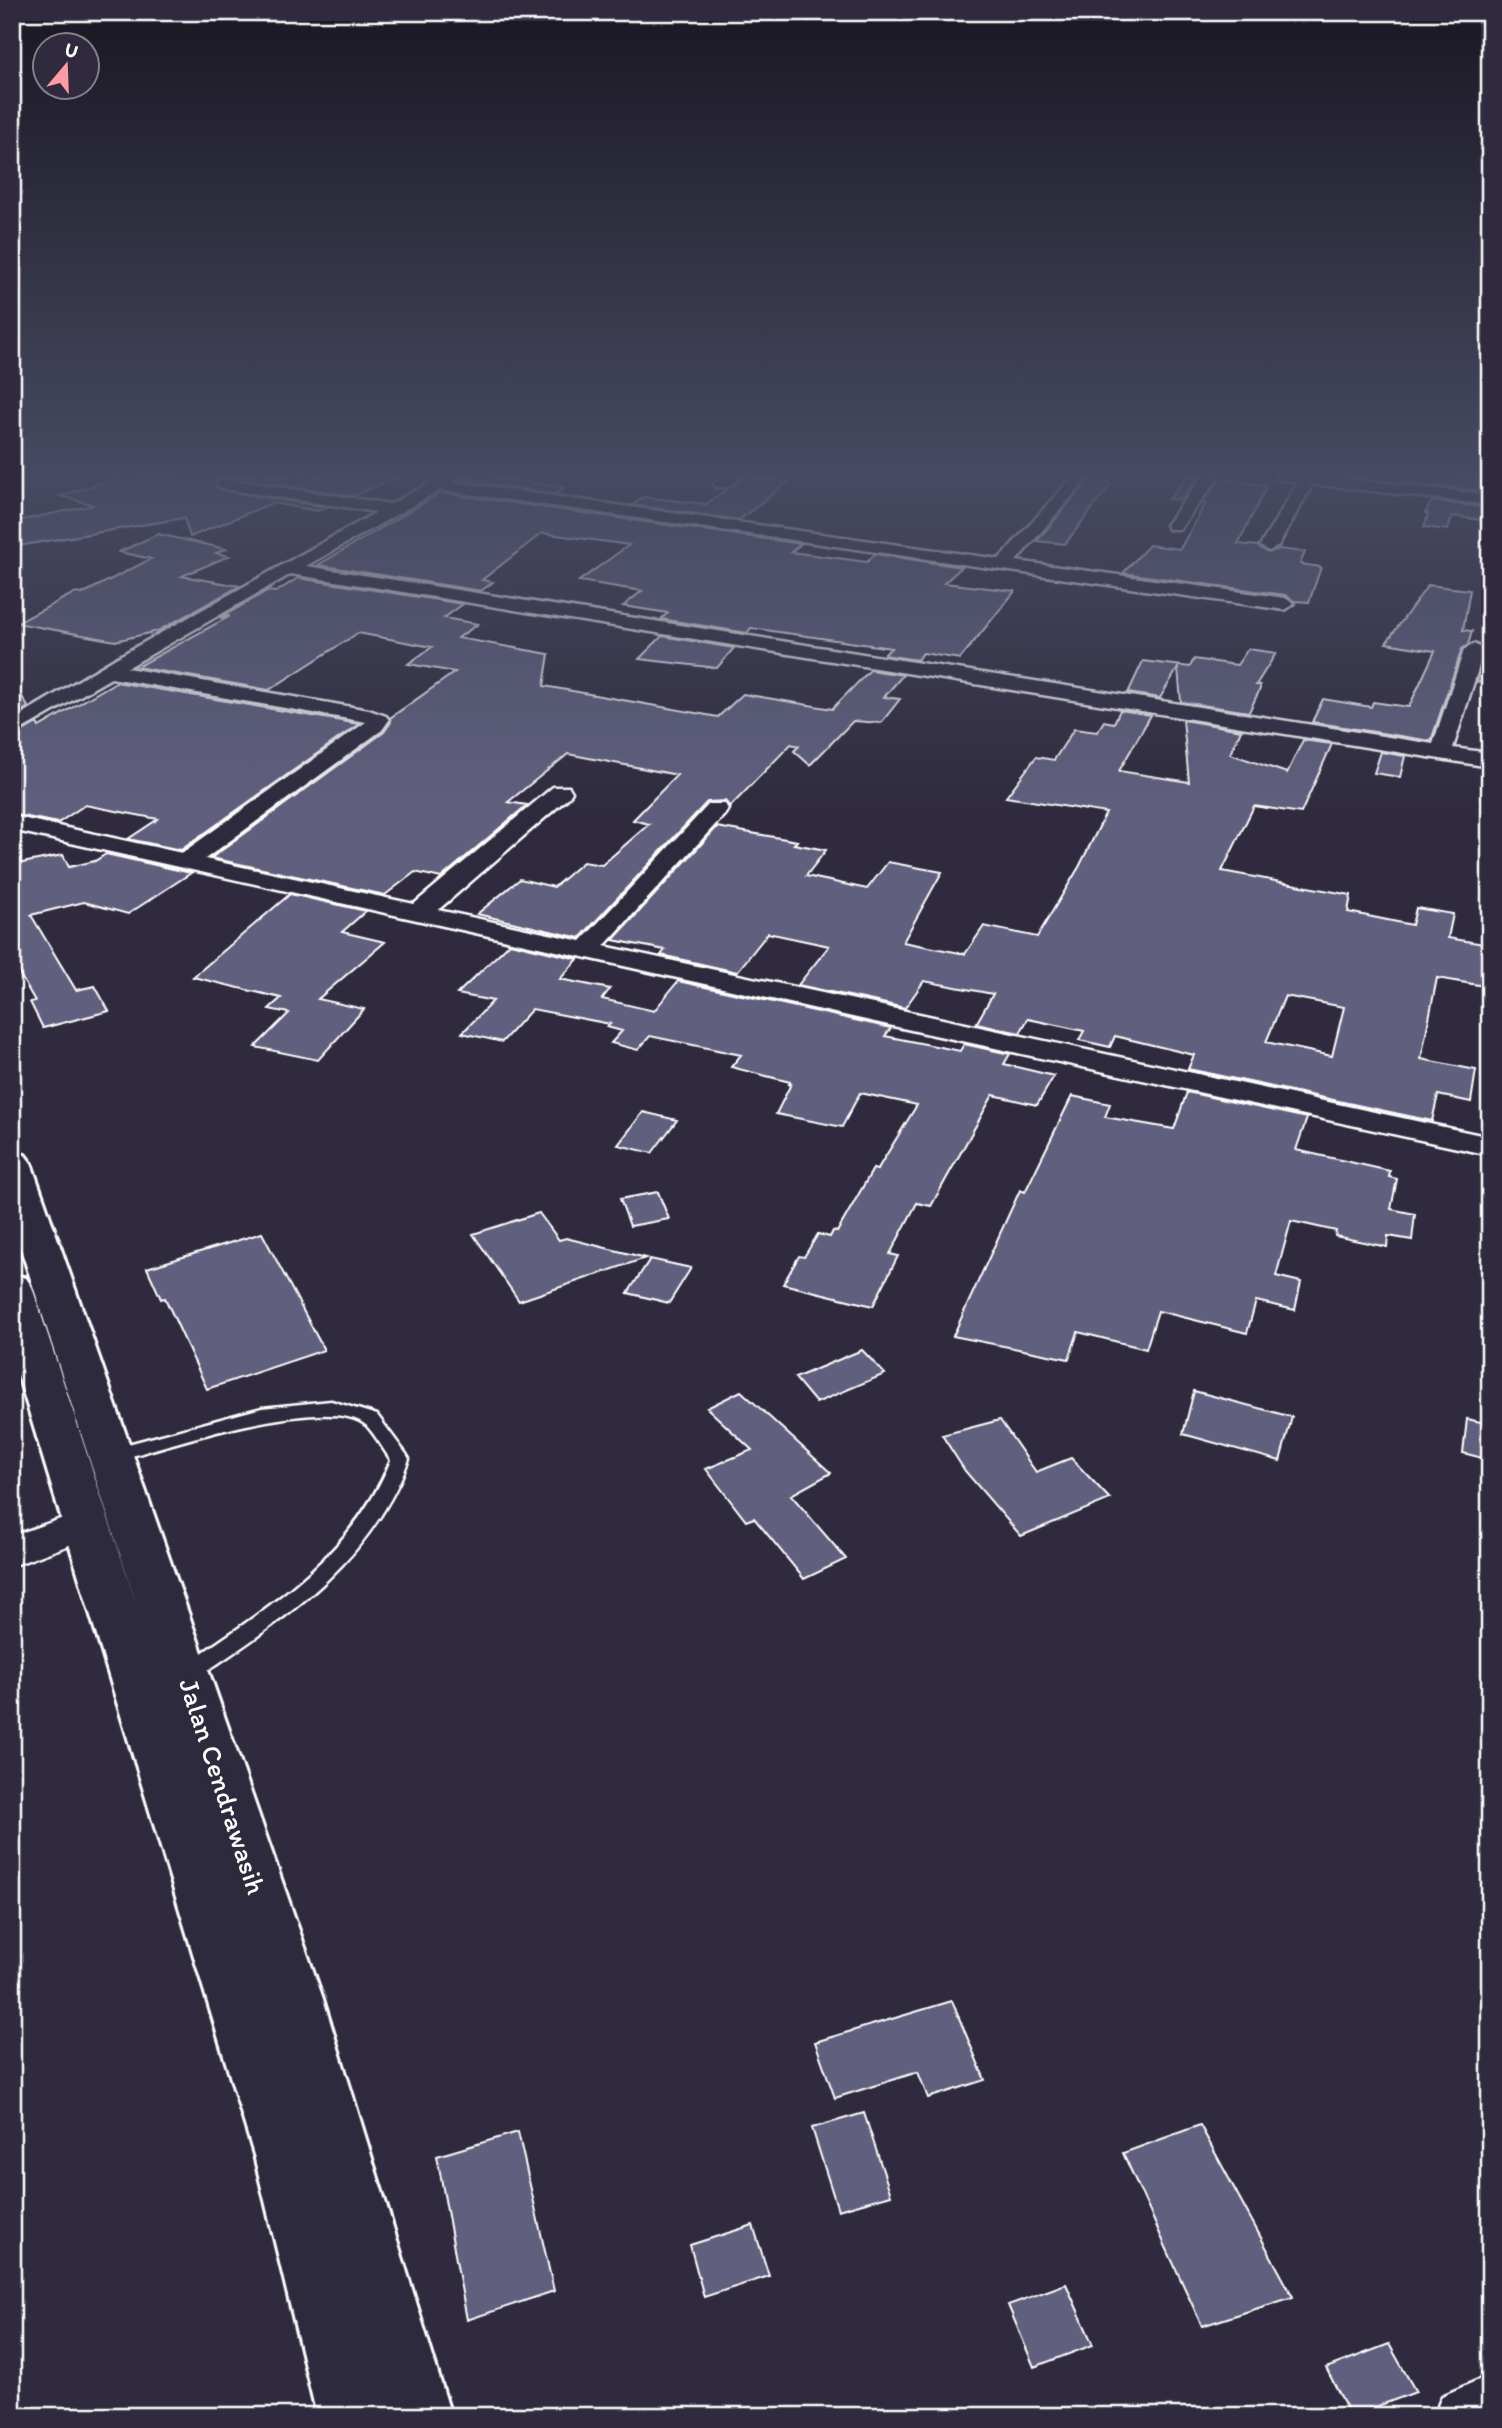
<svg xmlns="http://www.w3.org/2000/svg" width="1502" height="2428" viewBox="0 0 1502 2428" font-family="Itim,sans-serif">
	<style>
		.building { fill: #60617e; stroke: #fff; stroke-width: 2; fill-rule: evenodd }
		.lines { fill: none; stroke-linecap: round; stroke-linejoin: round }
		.lane-casing { stroke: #fff; stroke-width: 5 }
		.street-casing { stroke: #fff; stroke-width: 5 }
		.secondary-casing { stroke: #fff; stroke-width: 6 }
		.lane { fill: #2f2a3d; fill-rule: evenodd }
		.street { fill: #2f2a3d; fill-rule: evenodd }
		.secondary { fill: #2f2a3d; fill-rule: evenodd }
		.labels { text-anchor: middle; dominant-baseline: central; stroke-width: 5; stroke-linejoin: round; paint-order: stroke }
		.near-street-label { font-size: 28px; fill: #fff; stroke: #2f2a3d }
	</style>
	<rect width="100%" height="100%" fill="#2f2a3d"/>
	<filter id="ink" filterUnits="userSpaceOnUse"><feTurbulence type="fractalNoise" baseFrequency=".0143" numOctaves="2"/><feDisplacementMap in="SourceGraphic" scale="14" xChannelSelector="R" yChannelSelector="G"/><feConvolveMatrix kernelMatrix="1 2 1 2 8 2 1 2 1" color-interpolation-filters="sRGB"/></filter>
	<g filter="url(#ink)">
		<path class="building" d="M123 476H400L354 496 224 477 215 483 217 488 224 491 327 507 318 511 272 503 190 537 184 518 12 547V522L94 505 60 496Z
			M463 476H484L565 487 555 494 460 480Z
			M745 476 788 482 739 520 633 505 643 497 706 504Z
			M1092 476H1101L1111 484 1065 544 1037 541Z
			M1188 476H1200L1181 500 1169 499Z
			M1440 476H1490V492L1436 486Z
			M1221 478 1267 486 1238 544 1258 546 1268 553 1279 549 1305 552 1300 564 1321 567 1309 602 1294 601 1285 595 1123 573 1149 545 1180 549 1205 504 1202 503Z
			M441 493 801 544 791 552 867 562 875 554 962 567 944 583 1015 591 960 659 923 653 917 660 884 655 891 648 751 628 747 633 661 619 668 613 623 606 642 591 579 581 629 545 542 533 482 580 493 582 481 591 318 565Z
			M1432 501 1490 508V521L1452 516 1448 530 1424 527 1428 514 1425 513Z
			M158 534 226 549 216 553 229 556 182 576 240 586 158 631 115 641 17 623 74 593 82 594 151 559 119 552Z
			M298 578 463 604 444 618 478 624 458 638 549 654 544 686 718 717 743 694 832 709 870 670 903 675 884 697 900 699 881 723 853 721 810 765 794 751 799 746 791 744 730 807 725 801 707 802 580 938 477 914 520 879 554 887 583 862 602 865 649 824 633 820 677 775 568 754 508 802 527 805 441 878 415 872 385 895 211 858 384 732 391 722 390 718 455 672 408 664 432 647 358 633 269 690 137 667 230 616 220 618 267 591 276 592Z
			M1428 585 1470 590 1463 630 1472 631 1468 645 1462 649 1431 741 1312 722 1323 699 1371 707 1373 702 1409 707 1435 651 1386 643Z
			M662 636 734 648 717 668 639 659Z
			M1484 647 1490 648V684L1477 682 1487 651Z
			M1248 649 1276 653 1256 685H1260V689L1249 712 1181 702 1178 668 1160 698 1128 693 1143 661 1190 667 1194 659 1237 665Z
			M12 679 28 707 12 717Z
			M116 682 359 724 181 850 128 839 158 819 85 805 58 823 12 814V737L37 723 39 727Z
			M1120 710 1151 715 1119 771 1189 782 1183 720 1241 730 1230 754 1287 773 1303 740 1332 744 1301 813 1254 806 1222 871 1351 895 1348 912 1412 925 1416 908 1453 914 1448 938 1490 945V987L1437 978 1421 1059 1476 1070 1471 1102 1438 1095 1432 1121 1188 1069 1194 1055 1115 1036 1110 1047 1079 1040 1084 1031 1028 1019 1020 1033 976 1024 993 994 924 981 905 1008 798 985 829 946 768 933 737 972 661 955 665 950 613 940 717 827 797 841 794 844 826 850 806 876 867 889 888 862 942 872 903 942 965 954 984 926 1037 937 1079 867 1106 813 1006 797 1036 757 1054 760 1074 729 1097 732 1104 721 1114 723ZM1285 996 1344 1007 1332 1056 1266 1042Z
			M1381 752 1405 756 1400 777 1374 773Z
			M106 854 191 873 128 914 84 902 31 915 76 990 95 986 109 1011 43 1028 30 1002 35 1001 12 961V865L63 855 69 867 95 861Z
			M290 894 366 911 342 932 385 942 318 999 364 1009 318 1060 255 1047 289 1013 269 1009 281 998 193 977Z
			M510 943 578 959 560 979 610 989 602 999 654 1011 678 981 891 1028 885 1036 960 1051 964 1044 1010 1054 1004 1064 1054 1076 1037 1105 993 1095 931 1206 917 1203 890 1254 898 1256 873 1306 783 1284 799 1256 804 1257 818 1234 830 1237 833 1231 837 1232 873 1169 877 1170 917 1105 860 1093 842 1127 776 1114 791 1084H789L790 1082 731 1067 741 1055 650 1036 638 1050 611 1043 622 1031 607 1027 610 1024 532 1009 502 1042 462 1033 493 1001 457 994Z
			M1187 1092 1307 1118 1296 1150 1390 1171 1389 1177 1397 1179 1391 1209 1415 1214 1412 1240 1388 1236 1387 1247 1335 1236 1336 1231 1291 1221 1276 1276 1301 1282 1295 1310 1256 1301 1247 1333 1158 1311 1146 1349 1078 1332 1069 1359 953 1336 1020 1190 1025 1192 1072 1096 1110 1104 1105 1117 1174 1129Z
			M643 1112 677 1120 652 1153 618 1145Z
			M658 1192 669 1219 630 1226 620 1199Z
			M539 1213 559 1240 566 1238 646 1258 519 1301 473 1234Z
			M262 1233 324 1350 207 1389 165 1298 161 1299 147 1268Z
			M650 1259 691 1268 669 1303 628 1293Z
			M862 1350 885 1374 816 1403 795 1378Z
			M741 1391 831 1473 791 1495 846 1559 804 1579 754 1518 746 1521 706 1469 752 1450 707 1408Z
			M1194 1391 1292 1417 1280 1461 1183 1434Z
			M1467 1419 1490 1424V1460L1463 1453Z
			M1000 1420 1036 1472 1071 1458 1110 1499 1021 1536 965 1471 942 1435Z
			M952 2001 985 2080 928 2098 918 2072 835 2098 815 2042Z
			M864 2113 891 2195 838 2210 812 2128Z
			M1200 2125 1293 2297 1202 2326 1123 2153Z
			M518 2132 554 2291 467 2320 437 2156Z
			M753 2225 769 2276 704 2297 690 2245Z
			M1066 2284 1093 2345 1034 2367 1008 2305Z
			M1389 2344 1416 2392 1351 2416 1326 2368Z"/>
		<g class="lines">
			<g class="lane-casing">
				<path id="lane" d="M331 1401 377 1415 406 1454 409 1459C369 1565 285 1618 195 1679L188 1681 181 1679 178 1673 181 1667C264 1611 352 1557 391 1460 383 1449 375 1434 366 1425 328 1392 159 1448 112 1462L106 1460 103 1455 106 1450 262 1408Z"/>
			</g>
			<g class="street-casing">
				<path id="street" d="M442 476H461L453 482 999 559 1073 476H1089L1016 561 1285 598 1294 604 1285 610 440 490 306 566 1433 744 1464 650 1474 644 1484 650 1453 748 1490 753V767L291 574 127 668 369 710 386 716 389 720 382 730 205 859 414 904 553 787H569L572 792 569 797 438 910 581 941 709 804H725L728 809 725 814 604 946 1490 1137V1155L911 1030 12 830V816L182 853 366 722 111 678 12 735V720L116 658 377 512 225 489 219 487 217 484 219 481 225 479 391 504Z
					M724 476H742L728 487H716L714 484Z
					M1203 476H1219L1180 529H1168L1166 525Z
					M1276 476H1324L1490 495V505L1313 484 1278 546 1269 551 1260 546 1298 482 1278 479Z
					M89 1509 102 1513 108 1523 102 1533 12 1566V1536Z
					M1490 2375V2416H1434L1442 2396Z"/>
			</g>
			<g class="secondary-casing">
				<path id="secondary" d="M12 1152 25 1155 31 1163 323 1999 451 2416H317L254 2155 12 1355V1274L26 1278 32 1287 139 1612 12 1221Z"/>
			</g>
			<use href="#lane" class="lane"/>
			<use href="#street" class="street"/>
			<use href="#secondary" class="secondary"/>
		</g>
	</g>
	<linearGradient id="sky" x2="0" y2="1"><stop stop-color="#1a1722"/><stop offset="0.58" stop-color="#474a62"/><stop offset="1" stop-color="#474a62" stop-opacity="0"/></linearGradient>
	<rect width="1502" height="816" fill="url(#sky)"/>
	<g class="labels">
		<g class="near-street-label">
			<text transform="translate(223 1786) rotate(72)">Jalan Cendrawasih</text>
		</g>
	</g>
	<rect width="1502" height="2428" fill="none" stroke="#2f2a3d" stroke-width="42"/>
	<rect x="21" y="21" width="1460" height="2386" fill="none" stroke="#fff" stroke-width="2.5" filter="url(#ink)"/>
	<g transform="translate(66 66) rotate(19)"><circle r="33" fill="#2f2a3d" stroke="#827f8b" stroke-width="2"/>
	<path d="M0-5L12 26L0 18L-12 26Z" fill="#ff9aa2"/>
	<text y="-10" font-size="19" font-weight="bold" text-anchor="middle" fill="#ffffff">U</text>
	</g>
</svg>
